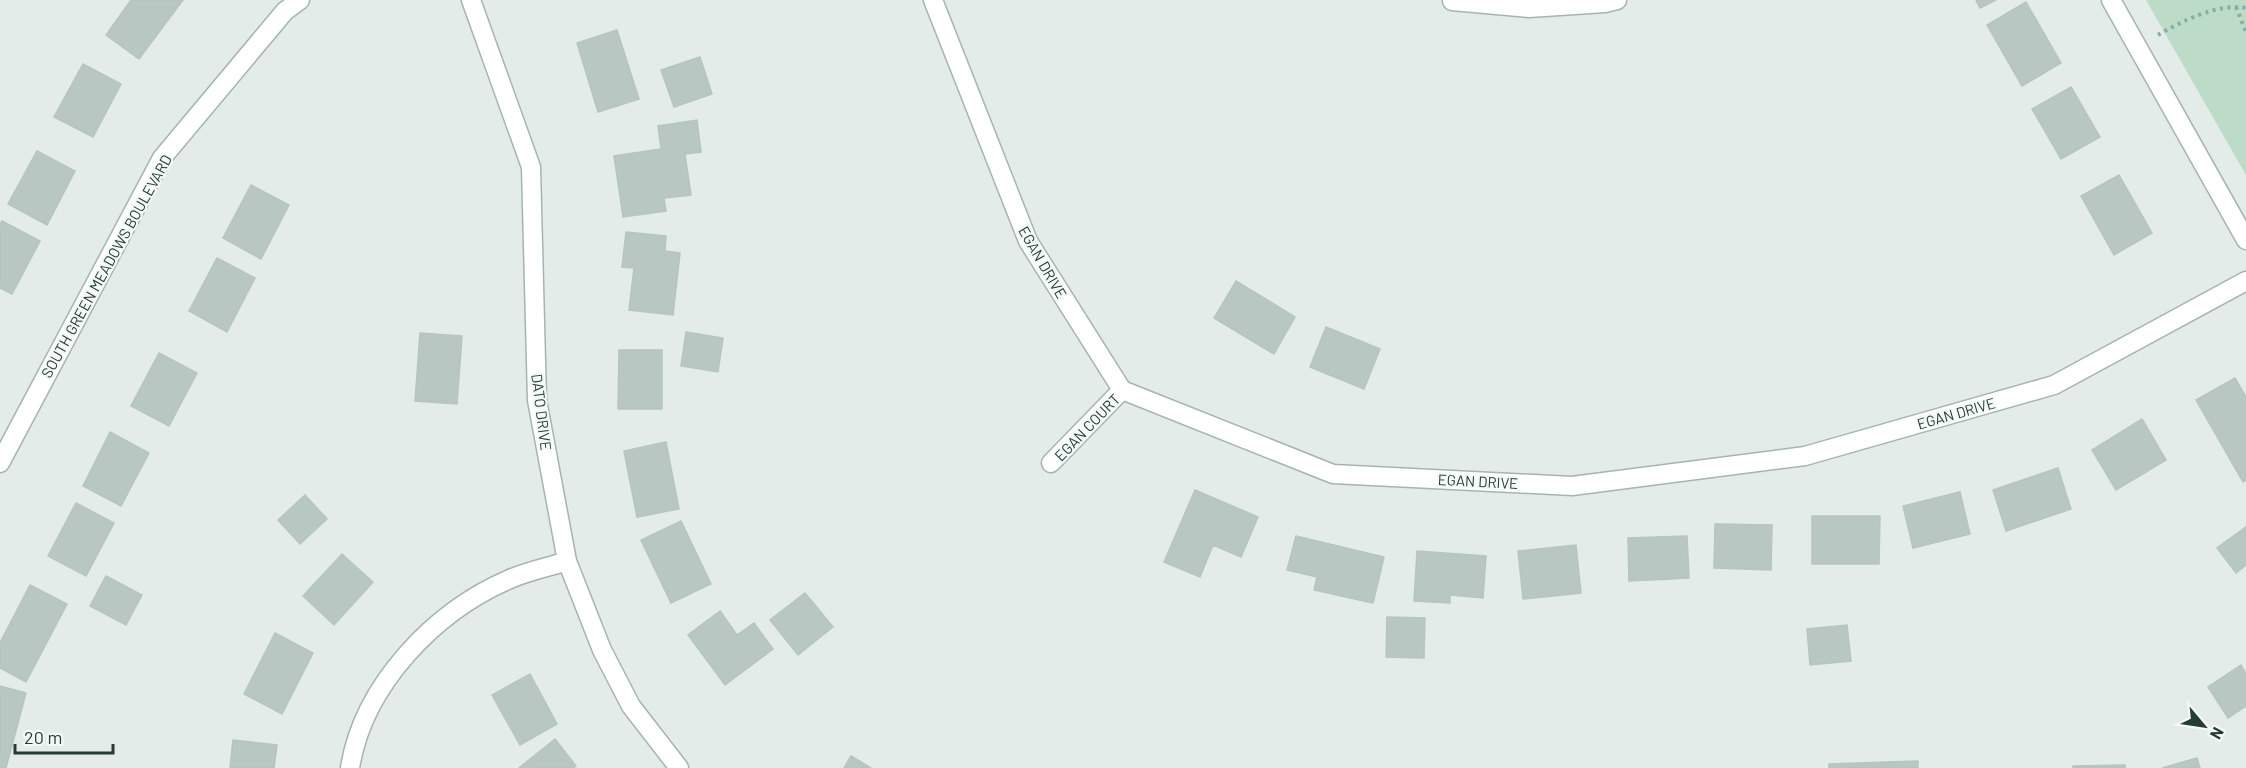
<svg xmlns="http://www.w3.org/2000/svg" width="2246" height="768" viewBox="0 0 2246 768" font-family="Barlow,sans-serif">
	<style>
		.green { fill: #bddcc8 }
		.building { fill: #b9c7c2; stroke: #b6c5c0; stroke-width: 1.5 }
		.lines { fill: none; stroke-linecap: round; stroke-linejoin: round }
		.minor-casing { stroke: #a6b4b0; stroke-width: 21 }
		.path { stroke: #85aea4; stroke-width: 4; stroke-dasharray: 3 4.5; stroke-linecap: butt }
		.minor { stroke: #fff; stroke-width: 18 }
		.labels { text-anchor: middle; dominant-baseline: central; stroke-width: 4.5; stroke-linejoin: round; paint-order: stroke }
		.street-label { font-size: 15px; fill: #243d38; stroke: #f4f9f6 }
	</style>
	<rect width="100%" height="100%" fill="#e3ece9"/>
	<path class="green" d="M2146 0H2246V175Z"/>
	<path class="building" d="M131 0H183L139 59 106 35Z
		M1976 0H1996L1980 8Z
		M2026 2 2061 63 2022 86 1987 25Z
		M617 30 639 99 598 112 577 43Z
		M700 57 712 94 674 107 661 70Z
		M83 64 121 84 93 137 54 117Z
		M2071 87 2100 137 2061 159 2032 109Z
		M697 120 701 152 685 154 691 195 664 198 666 211 623 217 614 156 661 149 658 126Z
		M37 151 75 171 47 225 8 204Z
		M2119 175 2152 233 2114 255 2081 196Z
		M251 185 289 205 261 259 223 238Z
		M2 221 40 241 12 294 0 288V224Z
		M626 232 666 236 665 251 680 253 673 315 629 310 634 268 622 267Z
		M217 258 255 278 227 332 189 311Z
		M1236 281 1295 317 1274 354 1214 318Z
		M1326 327 1380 349 1364 389 1310 367Z
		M686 332 723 338 718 372 681 366Z
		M420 333 462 336 457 404 415 401Z
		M619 350H662V409H618Z
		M159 353 197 373 169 426 131 406Z
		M2235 378 2246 397V480L2243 482 2196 400Z
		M2142 419 2166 460 2116 490 2092 450Z
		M110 432 149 453 121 506 83 486Z
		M666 442 679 509 637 517 624 451Z
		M2058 468 2071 509 2006 531 1993 490Z
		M1195 490 1258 517 1241 557 1213 545 1200 577 1164 562Z
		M1960 492 1970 534 1913 548 1903 506Z
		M305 495 327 519 300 544 278 520Z
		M76 503 114 523 86 576 48 556Z
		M1812 516H1880L1879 564H1812Z
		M681 521 711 584 671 603 641 540Z
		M1715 524 1772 525 1771 570 1714 568Z
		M2246 527V565L2236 573 2217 548Z
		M1296 536 1384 557 1373 603 1314 590 1317 577 1287 570Z
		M1687 536 1689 578 1629 581 1628 538Z
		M1576 545 1581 593 1523 599 1518 551Z
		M1417 551 1486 556 1483 598 1450 595V603L1414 601Z
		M342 554 373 582 334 625 303 596Z
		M106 576 142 595 126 625 90 606Z
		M30 585 67 604 26 682 0 668V643Z
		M805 593 833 627 798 655 770 620Z
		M720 611 737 635 754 623 773 649 725 685 688 635Z
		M1387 617 1425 618 1424 658 1386 657Z
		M1847 625 1851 661 1810 665 1807 629Z
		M275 633 313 653 282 714 244 694Z
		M2241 665 2246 674V706L2228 718 2208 687Z
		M530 674 557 724 520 745 492 695Z
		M0 686 26 693 6 768H0Z
		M555 739 576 766 573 768H519Z
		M233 740 277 745 274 768H230Z
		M851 756 871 768H844Z
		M2197 758 2200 768H2162Z
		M1918 761V768H1829V764Z
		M2125 765V768H2073V766Z"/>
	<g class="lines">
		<g class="minor-casing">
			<path id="minor" d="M471 0 531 167 537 400 567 561 602 650 631 706 679 768
				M933 0 1028 241 1122 390 1333 474 1572 486 1805 456 2054 385 2246 281
				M2111 0 2246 240
				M1452 1 1529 8 1605 3 1617 0
				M0 463 162 158 285 11 300 0
				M1051 463 1122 390
				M350 768C363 685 435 611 510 579 528 571 549 567 567 561"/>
		</g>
		<path class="path" d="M2236 7 2246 32
			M2158 35C2182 21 2218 3 2246 8"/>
		<use href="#minor" class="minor"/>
	</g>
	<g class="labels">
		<g class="street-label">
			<text transform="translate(1043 262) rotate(60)">EGAN DRIVE</text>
			<text transform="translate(106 266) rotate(-61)">SOUTH GREEN MEADOWS BOULEVARD</text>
			<text transform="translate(542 412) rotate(83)">DATO DRIVE</text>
			<text transform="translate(1956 413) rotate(-16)">EGAN DRIVE</text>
			<text transform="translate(1087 427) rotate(-46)">EGAN COURT</text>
			<text transform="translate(1478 481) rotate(3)">EGAN DRIVE</text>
		</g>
	</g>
	<g transform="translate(2204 726) rotate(119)" stroke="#f4f9f6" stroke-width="4.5" paint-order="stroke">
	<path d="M0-4.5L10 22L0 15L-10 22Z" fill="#243d38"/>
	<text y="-9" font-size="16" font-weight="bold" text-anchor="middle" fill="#243d38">N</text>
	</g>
	<path d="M15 744v9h98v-9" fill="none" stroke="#243d38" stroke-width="3"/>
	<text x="24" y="744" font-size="18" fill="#243d38" stroke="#f4f9f6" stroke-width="4.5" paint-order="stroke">20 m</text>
</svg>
